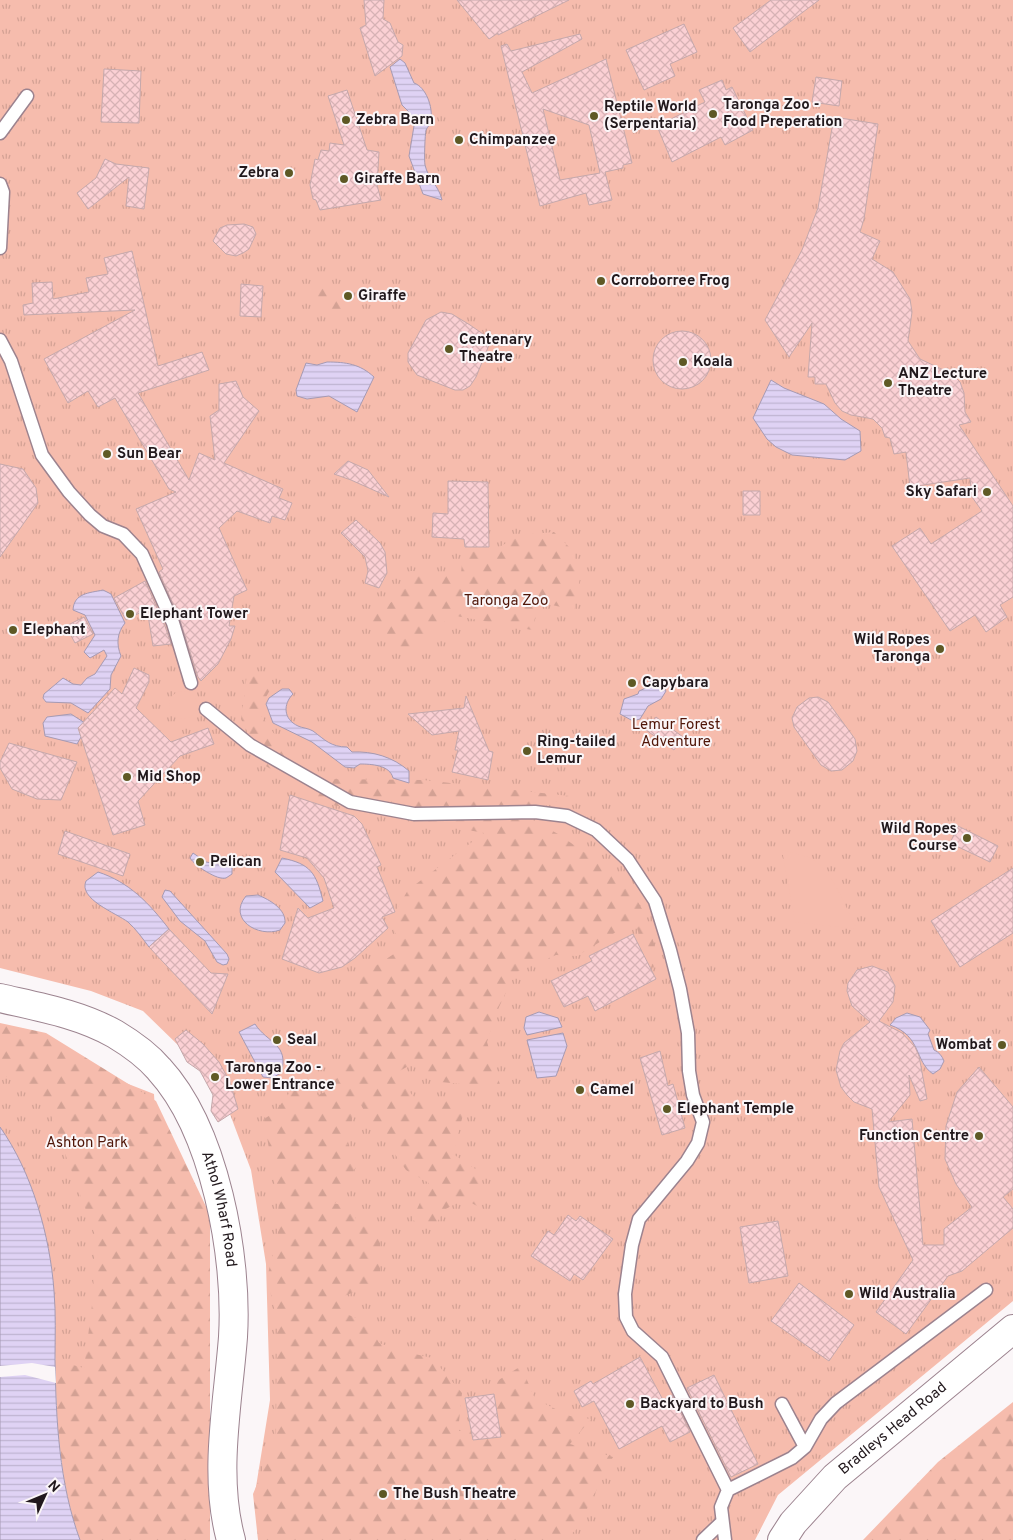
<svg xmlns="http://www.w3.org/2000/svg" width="1013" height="1540" viewBox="0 0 1013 1540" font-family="Overpass,sans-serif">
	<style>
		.grass { fill: url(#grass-tufts) }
		.forest { fill: url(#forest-firs) }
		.garden { fill: #f6bcad }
		.water { fill: url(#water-rules); stroke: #a69ab3 }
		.pier { fill: #fbf6f8 }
		.building { fill: url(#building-cross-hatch); stroke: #c5a8ab; fill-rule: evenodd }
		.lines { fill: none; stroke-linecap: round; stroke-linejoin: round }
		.lane-casing { stroke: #9c838f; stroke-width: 15 }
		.secondary-casing { stroke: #9c838f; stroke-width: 30 }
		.lane { stroke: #fff; stroke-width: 12 }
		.secondary { stroke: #fff; stroke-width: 28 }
		.poi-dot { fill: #5e5925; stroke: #fbf6f8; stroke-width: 2 }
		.labels { text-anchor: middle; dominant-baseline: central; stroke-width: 4; stroke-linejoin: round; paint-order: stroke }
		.poi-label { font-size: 15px; font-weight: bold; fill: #21181c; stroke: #fbf6f8; text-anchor: start }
		.park-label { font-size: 15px; fill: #501608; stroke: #fbf6f8 }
		.street-label { font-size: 15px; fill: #21181c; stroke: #fbf6f8 }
	</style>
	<defs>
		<pattern id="grass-tufts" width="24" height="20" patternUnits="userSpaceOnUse" patternTransform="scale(1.25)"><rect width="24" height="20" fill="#f6bcad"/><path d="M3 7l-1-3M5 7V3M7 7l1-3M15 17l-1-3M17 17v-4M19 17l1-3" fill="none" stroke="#d3a194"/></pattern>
		<pattern id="forest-firs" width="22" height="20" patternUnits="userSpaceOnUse" patternTransform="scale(1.25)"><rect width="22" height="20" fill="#f6bcad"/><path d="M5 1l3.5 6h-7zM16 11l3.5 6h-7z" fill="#d3a194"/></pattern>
		<pattern id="water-rules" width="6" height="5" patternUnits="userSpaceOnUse" patternTransform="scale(1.25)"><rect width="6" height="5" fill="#dfd2f4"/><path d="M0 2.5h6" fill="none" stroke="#bfb4d1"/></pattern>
		<pattern id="building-cross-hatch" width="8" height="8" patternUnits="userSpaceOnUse" patternTransform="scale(1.25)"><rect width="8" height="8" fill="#fbd0d4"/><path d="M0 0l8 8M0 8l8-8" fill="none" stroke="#d7b2b5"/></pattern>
	</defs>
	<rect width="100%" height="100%" fill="#fbf6f8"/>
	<path class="grass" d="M0 0H1013V1301L778 1495 755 1540H263L255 1493 270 1400 266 1264 251 1170 219 1085 143 1011 91 991 0 968Z
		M0 1034 154 1094 180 1540H80L66 1485 58 1434 52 1269 34 1199 0 1127Z"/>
	<path class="forest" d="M324 283 346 308 339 319 332 320 312 296V289Z
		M554 532 573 551 580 578 574 610 539 602 532 630 451 615 411 655 377 633 362 620C386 607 403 599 409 571L461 574 463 551 491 552 520 535Z
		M248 667 270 690 258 711 277 738 323 779 423 780 569 796 524 815 558 834 626 881 646 916 657 954 653 969 634 921 577 956 556 955 515 973 499 1007 487 1042 501 1088 441 1082 412 1064 396 1073 415 1099H467L453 1154 483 1174 479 1207 464 1199 444 1210 434 1228 412 1220 429 1183 406 1170 356 1098 347 1144 358 1163 335 1204H347L359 1224 380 1233V1281L342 1297 346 1314 367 1322 379 1343 402 1351 432 1358 462 1393 458 1431 480 1429 497 1381 521 1366 535 1399 570 1416 591 1419 570 1444 613 1457 577 1529 564 1540H258L253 1494 276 1438 277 1320 267 1278 281 1220 264 1119 275 1112 308 1068 306 1101 329 1090 356 1051 360 976 400 950 391 919 408 890 484 833 333 805 264 765 241 719Z
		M0 1023 46 1033 156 1101 210 1215V1540H80C59 1483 57 1421 55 1360L84 1368 93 1297 95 1235 51 1115 21 1086 0 1072Z
		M1013 1402V1540H863L938 1462Z"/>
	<path class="garden" d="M169 705a14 14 0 1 1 28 0a14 14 0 1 1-28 0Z
		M782 850C791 853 803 854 812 859 834 872 845 907 857 929L795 922Z"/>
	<path class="water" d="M400 59 405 63 414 83C426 87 433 107 431 120 431 124 428 126 426 130 425 134 424 160 425 165 428 179 439 186 442 200L423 194 409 156 414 126 409 112 402 105 390 67Z
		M327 362C346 362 360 364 374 377L357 412 329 396 307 399 297 396 296 390 306 363 317 365Z
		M771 380 784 388 824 404 841 419 860 431 861 451 845 460 792 455 776 447 767 439 753 418Z
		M103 590 111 594 125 623C117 633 116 644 121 656L111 675 110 689 88 713 71 703 46 702 43 698 44 694 63 678 73 684 81 685 87 678 95 674 107 656 104 650 90 658 84 652 95 635 85 615 73 610C74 593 89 593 103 590Z
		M651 680 661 682 666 691 661 699 648 706 640 719 633 721 620 714 624 699 638 694 639 691 646 688Z
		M282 689H289L293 694C283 704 283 719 298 726 302 728 308 728 313 731 325 740 331 747 347 747L352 752C373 751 393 757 409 771V783L393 778C390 765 371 764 360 764L354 768 345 767 312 742 273 723 266 704 269 698Z
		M71 714 88 725 77 744 45 736 43 723 47 717Z
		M193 853 206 862 229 866 232 868V874L226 878C218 881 194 865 190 858Z
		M282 858C311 864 316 873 323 901L310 908 275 872Z
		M98 872C129 882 149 903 169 929L149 947C143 939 136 929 128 922 116 913 78 899 86 881Z
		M165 890 170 891 227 954 229 959 227 964 223 965 217 962 205 941 180 921 162 897Z
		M258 895C270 900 286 909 285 923L280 930C258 938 227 919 246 896Z
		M539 1012 558 1018 562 1027 527 1035 524 1028 526 1017Z
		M907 1013 920 1017 930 1030 928 1034 934 1050C939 1052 942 1056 944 1061L940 1069 933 1074C914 1061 922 1036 890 1025L896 1018Z
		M255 1024C267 1043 290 1044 281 1073L272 1078 263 1077 239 1032Z
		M563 1033 567 1046 556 1076 537 1078 527 1040Z
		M0 1127C32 1172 50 1236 54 1291 56 1314 55 1337 55 1360 56 1420 59 1483 80 1540H0Z"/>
	<path class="pier" d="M32 1363 55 1367 56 1383 25 1375 0 1377V1366Z"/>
	<path class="building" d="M364 0H384L383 19 390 23 398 42 403 45 402 56 375 76 360 28 366 25Z
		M457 0H569L498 35V33L489 39Z
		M771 0H819L750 52 733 28Z
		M684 24 697 52 670 64 675 76 644 90 626 50Z
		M580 34 582 39 522 72 532 93 606 59 632 163 623 165V168L605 172 612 200 589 205 586 193 540 206 501 46 507 44 511 51ZM543 109 589 125 600 173 560 180Z
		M104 69 141 71 139 123 101 122Z
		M816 77 842 81 839 106 812 102Z
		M722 80 726 90 732 87 753 130 725 145 721 137 672 162 657 126 705 102 699 90Z
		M347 90 367 150 379 152 377 185 381 200 320 210 316 200 313 199 310 185 315 159 318 160 321 150 329 151 330 143 344 145 328 96Z
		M834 117 878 124 864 219 860 232 880 241 872 259 893 272 910 299 912 312 908 341 920 359 952 374 960 382 964 393 965 412 971 422 959 425 1013 506V597L1000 605 1007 617 986 632 975 615 950 631 892 546 920 528 931 544 982 511 972 497 970 478 910 487 906 452 894 454 890 438 885 437 882 428 873 419 851 415 842 411 835 403 826 384H815V377H808L812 323 789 357 765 320 802 250 818 208Z
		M105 159 116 164 149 168 144 209 126 206 129 177 88 209 77 193 96 178Z
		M244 224 253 227 256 234 249 249 243 253 236 256 226 254 213 241 220 228 227 225Z
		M132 251 158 366 202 352 209 370 138 393 189 480 199 453 215 460 210 416 219 410V384L236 381 243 397 259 411 224 463 283 489 279 498 292 503 285 520 272 516 270 523 237 511 219 528 247 590 234 596 229 626H235L231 639 218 664 201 681 198 677 180 620 159 572 163 569 136 509 176 492 169 489 115 398 98 407 88 391 68 403 44 359 135 310 24 315 23 305 33 303 32 283 52 282 53 299 89 292 86 278 108 274 104 258Z
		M241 284 263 286 261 317 240 316Z
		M441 312 452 314 470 325 483 334 489 345 476 377 470 386 463 390H455L417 375 408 362V353L426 320Z
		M653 360a29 29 0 1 1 58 0a29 29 0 1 1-58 0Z
		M348 461 368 470 389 497 351 480 334 474Z
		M0 464 23 469 36 488 38 503 0 557Z
		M448 481 488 482 489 547H465L464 539 432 537 433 513 448 514Z
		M743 491H760V515H743Z
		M356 520 380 543 385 552 387 573 379 588 365 583 368 571 365 557 341 533Z
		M145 581 165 626 171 644 153 646 147 609 126 620 114 598Z
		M84 617 93 634 75 643 66 626Z
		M134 668 149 675V682L136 708 171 742 208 728 214 744 180 756 138 801 145 825 113 835 78 728 115 688 122 694Z
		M466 696 489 751 493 752 488 780 452 772 458 750H455L459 731 432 735 408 714 464 708Z
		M818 697 828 702 855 739 857 751 853 761 842 770 831 771 821 765 794 727 792 718 797 707 809 698Z
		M656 717 683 737 674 750 646 730Z
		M9 743 77 762 61 800 37 799 12 789 0 768V762Z
		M290 795 354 816 362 824 381 865 377 867 395 912 382 917 388 928 355 958 342 967 319 973 282 959 298 908 308 918 334 908 324 878 307 858 280 850Z
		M958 826 998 846 990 862 950 843Z
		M65 831 130 854 123 876 58 854Z
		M1013 868V933L960 967 931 921Z
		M169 929 211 973 228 974 212 1014 149 947Z
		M633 934 656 979 595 1011 588 996 564 1007 551 981 592 961 589 956Z
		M872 966 888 972 895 986 893 1002 879 1021 902 1033 915 1047 919 1056 927 1099 920 1101 909 1075 910 1095 888 1122 912 1119 923 1245H944V1229L972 1207 956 1184 945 1159 946 1126 957 1092 979 1067 1013 1107V1189L1003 1197 1013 1209V1228L962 1271 948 1276 906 1334 876 1312 913 1260 879 1187 872 1109 854 1102 847 1095 841 1087 836 1070 840 1051 844 1043 870 1022 852 1006 847 991 848 983 857 970Z
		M186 1030 203 1044 219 1062 230 1082 238 1109 218 1122 211 1111 213 1095 200 1071 187 1062 175 1039Z
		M660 1051 668 1086 673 1084 685 1128 662 1135 640 1058Z
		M568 1215 576 1221 580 1216 613 1239 583 1280 574 1274 570 1281 531 1256 548 1231 554 1235Z
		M778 1221 788 1276 749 1283 740 1227Z
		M799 1283 854 1325 829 1361 771 1321Z
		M640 1357 663 1400 672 1395 690 1432 670 1442 662 1426 619 1449 594 1401 582 1407 574 1391 591 1381 593 1384Z
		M714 1375 758 1464 731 1477 687 1388Z
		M494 1394 501 1437 473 1440 465 1398Z"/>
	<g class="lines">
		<g class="lane-casing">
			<path id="lane" d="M0 133 27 96
				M0 184 3 192 0 248
				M0 340 11 361 42 455 69 492 90 515 103 526 123 534 142 554 173 623 191 683
				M206 709 250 745 350 802 414 814 535 812 567 816 596 830 628 860 655 901 670 950 680 989 688 1033 689 1071 693 1095 703 1122 698 1143 687 1161 639 1219 632 1245 625 1294 626 1317 633 1331 662 1357 728 1490 721 1507 725 1540
				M782 1404 805 1447
				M728 1490 792 1458 805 1447 821 1419 836 1403 986 1290
				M703 1540 722 1522"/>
		</g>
		<g class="secondary-casing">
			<g id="secondary">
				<path id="s1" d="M0 998C39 1007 80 1014 115 1034 130 1043 147 1055 159 1069 215 1130 238 1257 233 1337 228 1403 213 1475 231 1540"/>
				<path id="s2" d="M782 1540 793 1523 835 1477 1013 1329"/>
			</g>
		</g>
		<use href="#lane" class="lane"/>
		<use href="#secondary" class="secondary"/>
	</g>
	<g class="poi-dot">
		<circle cx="713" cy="114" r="5"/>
		<circle cx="594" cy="116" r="5"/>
		<circle cx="346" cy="120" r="5"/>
		<circle cx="459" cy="140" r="5"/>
		<circle cx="289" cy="173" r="5"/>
		<circle cx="344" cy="179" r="5"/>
		<circle cx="601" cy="281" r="5"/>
		<circle cx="348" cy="296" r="5"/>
		<circle cx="449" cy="349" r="5"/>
		<circle cx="683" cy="362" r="5"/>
		<circle cx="888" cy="383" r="5"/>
		<circle cx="107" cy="454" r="5"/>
		<circle cx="987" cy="492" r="5"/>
		<circle cx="130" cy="614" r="5"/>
		<circle cx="13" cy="630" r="5"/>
		<circle cx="940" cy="649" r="5"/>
		<circle cx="632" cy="683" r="5"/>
		<circle cx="527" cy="751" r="5"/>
		<circle cx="127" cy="777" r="5"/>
		<circle cx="967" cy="838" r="5"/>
		<circle cx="200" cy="862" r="5"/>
		<circle cx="277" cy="1040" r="5"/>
		<circle cx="1002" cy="1045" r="5"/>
		<circle cx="215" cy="1077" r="5"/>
		<circle cx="580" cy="1090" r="5"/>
		<circle cx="667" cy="1109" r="5"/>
		<circle cx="979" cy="1136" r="5"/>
		<circle cx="849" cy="1294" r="5"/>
		<circle cx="630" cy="1404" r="5"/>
		<circle cx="383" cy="1494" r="5"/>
	</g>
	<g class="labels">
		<g class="poi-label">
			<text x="723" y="105">Taronga Zoo -<tspan x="723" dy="17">Food Preperation</tspan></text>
			<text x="604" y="107">Reptile World<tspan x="604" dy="17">(Serpentaria)</tspan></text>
			<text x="356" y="120">Zebra Barn</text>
			<text x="469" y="140">Chimpanzee</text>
			<text x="279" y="173" text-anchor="end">Zebra</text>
			<text x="354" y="179">Giraffe Barn</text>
			<text x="611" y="281">Corroborree Frog</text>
			<text x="358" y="296">Giraffe</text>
			<text x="459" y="340">Centenary<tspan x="459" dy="17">Theatre</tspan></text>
			<text x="693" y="362">Koala</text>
			<text x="898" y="374">ANZ Lecture<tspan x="898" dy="17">Theatre</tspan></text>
			<text x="117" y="454">Sun Bear</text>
			<text x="977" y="492" text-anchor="end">Sky Safari</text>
			<text x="140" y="614">Elephant Tower</text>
			<text x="23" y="630">Elephant</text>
			<text x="930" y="640" text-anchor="end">Wild Ropes<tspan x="930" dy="17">Taronga</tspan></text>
			<text x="642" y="683">Capybara</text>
			<text x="537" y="742">Ring-tailed<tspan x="537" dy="17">Lemur</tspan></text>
			<text x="137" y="777">Mid Shop</text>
			<text x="957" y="829" text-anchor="end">Wild Ropes<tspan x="957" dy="17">Course</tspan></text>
			<text x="210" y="862">Pelican</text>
			<text x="287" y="1040">Seal</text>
			<text x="992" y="1045" text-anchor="end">Wombat</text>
			<text x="225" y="1068">Taronga Zoo -<tspan x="225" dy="17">Lower Entrance</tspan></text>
			<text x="590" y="1090">Camel</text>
			<text x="677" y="1109">Elephant Temple</text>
			<text x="969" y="1136" text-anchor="end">Function Centre</text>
			<text x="859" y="1294">Wild Australia</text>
			<text x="640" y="1404">Backyard to Bush</text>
			<text x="393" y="1494">The Bush Theatre</text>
		</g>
		<g class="park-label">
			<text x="506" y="601">Taronga Zoo</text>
			<text x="676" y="725">Lemur Forest<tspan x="676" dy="17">Adventure</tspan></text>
			<text x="87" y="1143">Ashton Park</text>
		</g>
		<g class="street-label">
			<text stroke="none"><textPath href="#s1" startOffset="332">Athol Wharf Road</textPath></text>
			<text stroke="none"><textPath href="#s2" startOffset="158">Bradleys Head Road</textPath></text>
		</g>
	</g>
	<g transform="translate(45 1495) rotate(46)" stroke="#fbf6f8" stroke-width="4" paint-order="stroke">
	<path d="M0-4L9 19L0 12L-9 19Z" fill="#21181c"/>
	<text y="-8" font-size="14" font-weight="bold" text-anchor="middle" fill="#21181c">N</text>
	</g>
</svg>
